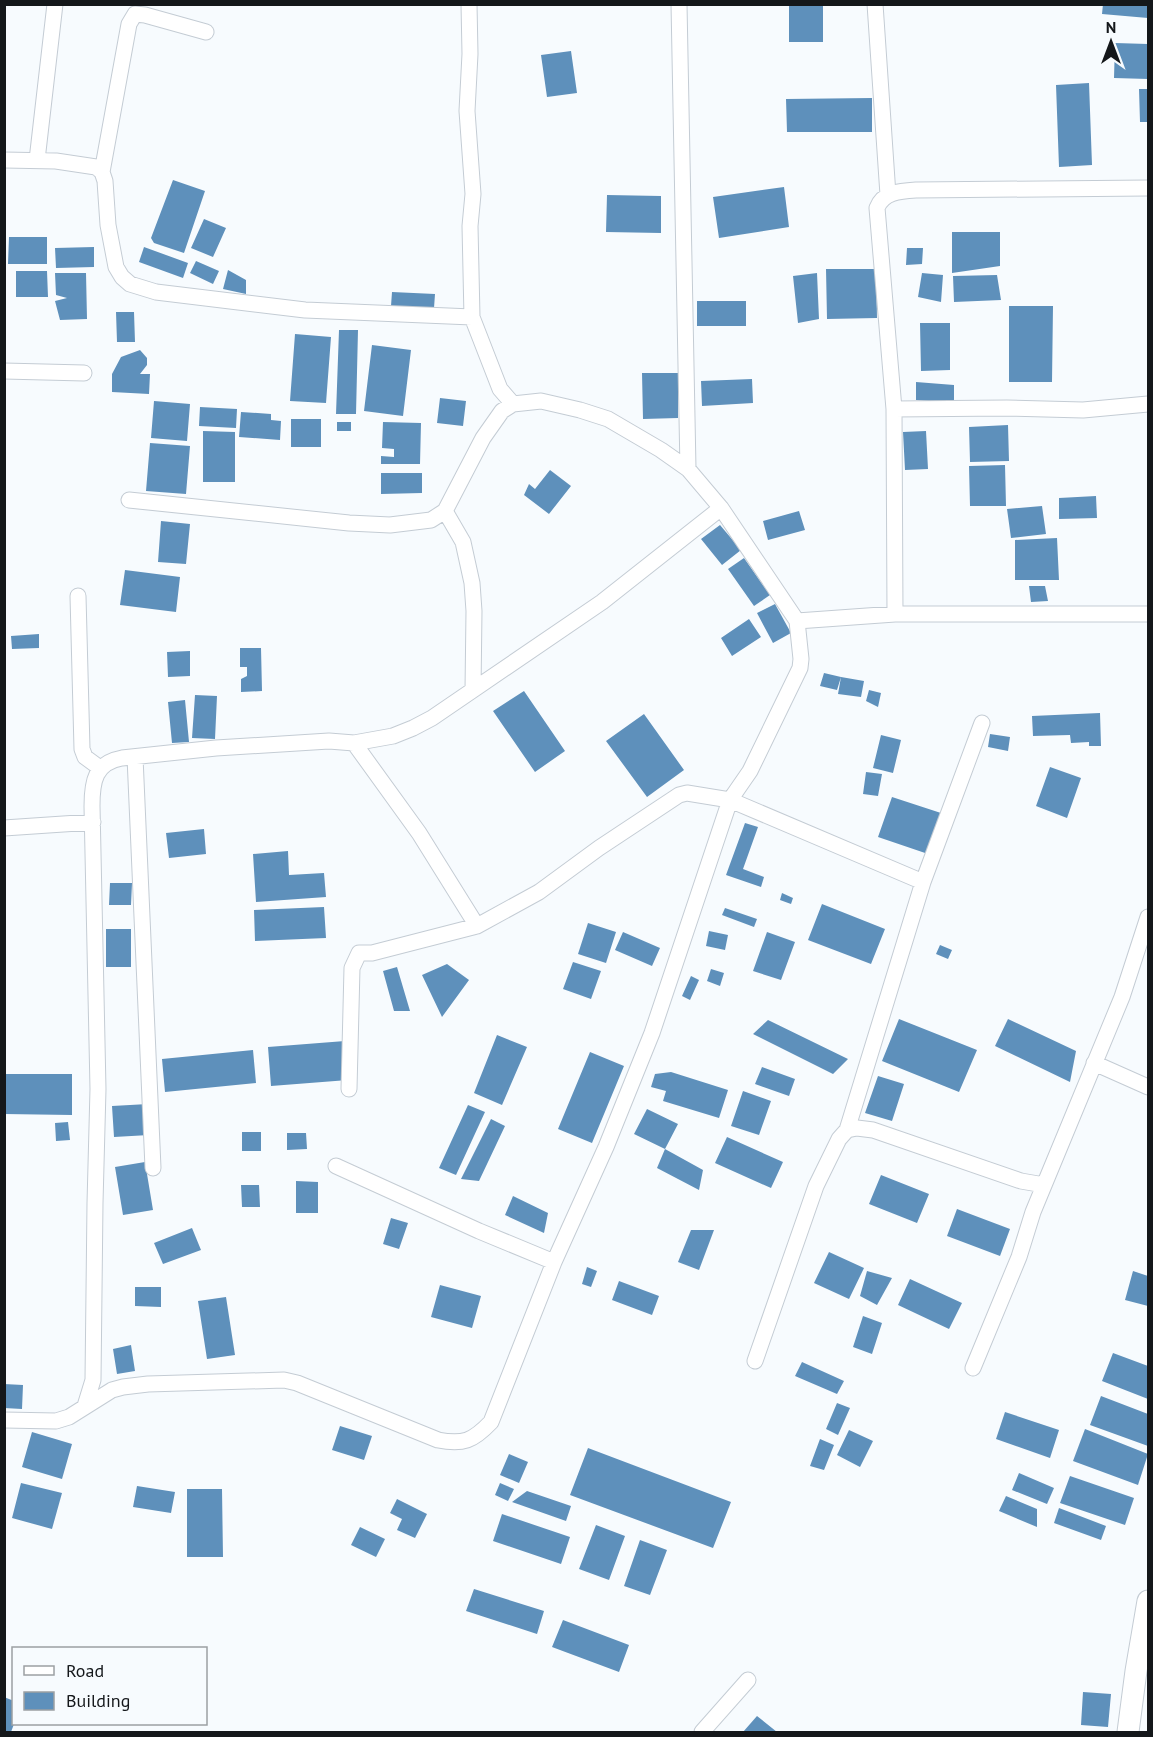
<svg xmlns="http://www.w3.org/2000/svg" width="1153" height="1737" viewBox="0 0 1153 1737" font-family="'PT Sans',sans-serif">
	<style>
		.building { fill: #5e90bb }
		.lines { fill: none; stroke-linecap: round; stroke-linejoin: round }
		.street-casing { stroke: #c4ccd4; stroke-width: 17 }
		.secondary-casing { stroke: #c4ccd4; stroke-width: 23 }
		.street { stroke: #fff; stroke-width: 15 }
		.secondary { stroke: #fff; stroke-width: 21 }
	</style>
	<rect width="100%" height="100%" fill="#f7fbfe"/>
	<path class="building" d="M789 4H823V42H789Z
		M1103 4H1148V18L1102 14Z
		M1115 43 1148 44V79L1114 78Z
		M571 51 577 93 547 97 541 55Z
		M1089 83 1092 165 1059 167 1056 85Z
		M1139 89H1148V122H1140Z
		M872 98V132H787L786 99Z
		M173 180 205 191 184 253 154 243 151 238Z
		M784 187 789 227 719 238 713 197Z
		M607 195 661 196V233L606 232Z
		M204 219 226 228 213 257 191 248Z
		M952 232H1000V266L952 273Z
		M9 237H47V264H8Z
		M94 247V267L56 268 55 248Z
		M144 247 188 263 183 278 139 262Z
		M907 248H923L922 264 906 265Z
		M196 261 219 271 213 284 190 273Z
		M826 269H876L877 318 827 319Z
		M228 270 246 280V294L223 289Z
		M16 271H47L48 297H16Z
		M55 273H86L87 319 60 320 55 301 67 298 56 295Z
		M817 273 819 319 798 323 793 276Z
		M922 273 943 275 941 302 918 297Z
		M997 275 1001 300 954 302 953 276Z
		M392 292 435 294 434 308 391 306Z
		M697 301H746V326H697Z
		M1009 306H1053L1052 382H1009Z
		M116 312H134L135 342H117Z
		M920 323H950V370L921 371Z
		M339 330H358L356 414H336Z
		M295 334 331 337 326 403 290 401Z
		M372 345 411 350 403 416 364 411Z
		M140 350 147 358V365L140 374H150L149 394 112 392V374L121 357Z
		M642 373H678V418L643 419Z
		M752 379 753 403 702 406 701 381Z
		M916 382 954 385V403L916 400Z
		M440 398 466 401 463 426 437 423Z
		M154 401 190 404 187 441 151 438Z
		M200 407 237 409 236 428 199 426Z
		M241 412 271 414V420L281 421 280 440 239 437Z
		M291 419H321V447H291Z
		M337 422H351V431H337Z
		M383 422 421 423 420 464H381V456L394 457V449L382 448Z
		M1008 425 1009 461 970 462 969 427Z
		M203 431 235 432V482H203Z
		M926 431 928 469 905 470 903 432Z
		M150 443 190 446 186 494 146 491Z
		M1005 465 1006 506H970L969 466Z
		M550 470 571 486 549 514 524 495 529 484 535 489Z
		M381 473H422V493L381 494Z
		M1096 496 1097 518 1059 519V498Z
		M1042 506 1046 534 1011 538 1007 509Z
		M799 511 805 530 768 540 763 521Z
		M161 521 190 524 186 564 158 562Z
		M720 525 741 550 722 565 701 539Z
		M1057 538 1059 580H1015V540Z
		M744 558 770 595 754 606 728 569Z
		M125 570 180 577 176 612 120 605Z
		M1029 586H1045L1048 601 1031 602Z
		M775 604 791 633 773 643 757 613Z
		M749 619 761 637 732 656 721 638Z
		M39 634V648L12 649 11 636Z
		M240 648H261L262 691 241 692V679L247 676V667H240Z
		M190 651V676L168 677 167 652Z
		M824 673 841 677 837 690 820 686Z
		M841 677 864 681 861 697 838 694Z
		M869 690 881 693 878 707 866 701Z
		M524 691 565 751 535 772 493 711Z
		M195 695 217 696 215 739 192 738Z
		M185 700 189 742 172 743 168 702Z
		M1100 713 1101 746H1089V742L1071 743 1070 735 1033 736 1032 716Z
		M644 714 684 770 647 797 606 741Z
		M990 734 1010 737 1008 751 988 747Z
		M881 735 901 740 893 773 873 768Z
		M1050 767 1081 778 1067 818 1036 806Z
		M866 772 882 774 878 796 863 794Z
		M892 797 944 814 931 855 878 837Z
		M745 823 758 827 743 869 764 877 761 887 726 875Z
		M204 829 206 854 169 858 166 833Z
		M288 851 289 875 324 873 326 897 256 902 253 854Z
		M110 883H132L131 905H109Z
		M782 893 793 898 791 904 780 900Z
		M822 904 885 929 871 964 808 940Z
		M324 907 326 938 255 941 254 910Z
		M725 908 757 919 754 927 722 915Z
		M588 923 616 932 606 963 578 954Z
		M106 929H131V967H106Z
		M709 931 728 935 725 950 706 946Z
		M623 932 660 948 652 966 615 950Z
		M767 932 795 942 781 980 753 971Z
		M940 945 952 950 948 959 936 954Z
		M573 962 601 971 591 999 563 989Z
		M447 964 469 980 442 1017 422 975Z
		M397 967 410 1011H394L383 971Z
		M711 969 724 973 720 986 707 981Z
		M691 976 699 980 690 1000 682 996Z
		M899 1019 977 1050 959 1092 882 1061Z
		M1008 1019 1076 1051 1070 1082 995 1046Z
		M768 1020 848 1059 833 1074 753 1034Z
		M497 1035 527 1047 502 1105 474 1093Z
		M345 1041 348 1080 271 1086 268 1047Z
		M253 1050 256 1083 165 1092 162 1059Z
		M590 1052 624 1066 592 1143 558 1129Z
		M762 1067 795 1079 789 1096 755 1084Z
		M671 1072 728 1090 719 1118 663 1101 666 1091 651 1087 655 1074Z
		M4 1074H72V1115L4 1114Z
		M878 1076 904 1084 892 1121 865 1113Z
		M743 1091 771 1101 759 1135 731 1126Z
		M148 1104 149 1135 114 1137 112 1106Z
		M468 1105 485 1112 456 1175 439 1168Z
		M647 1109 678 1124 665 1149 634 1134Z
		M491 1119 505 1126 479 1181 461 1179Z
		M68 1122 70 1140 56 1141 55 1123Z
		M242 1132H261V1151H242Z
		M287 1133H306L307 1149 287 1150Z
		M727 1137 783 1162 771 1188 715 1163Z
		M665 1149 703 1170 699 1190 657 1168Z
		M145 1162 153 1210 123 1215 115 1167Z
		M881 1175 929 1194 917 1223 869 1204Z
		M296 1181 318 1182V1213H296Z
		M241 1185H259L260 1207H242Z
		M513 1196 548 1213 544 1233 505 1215Z
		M957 1209 1010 1229 1000 1256 947 1236Z
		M391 1218 408 1223 399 1249 383 1244Z
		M192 1228 201 1250 163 1264 154 1243Z
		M691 1230H714L699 1270 678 1262Z
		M829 1252 864 1268 849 1299 814 1283Z
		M587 1267 597 1271 591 1287 582 1284Z
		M867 1271 892 1278 877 1305 860 1296Z
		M1133 1271 1148 1276V1306L1125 1300Z
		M910 1279 962 1303 949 1329 898 1305Z
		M619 1281 659 1296 652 1315 612 1300Z
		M440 1285 481 1296 472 1328 431 1317Z
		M135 1287H161V1307L135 1306Z
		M226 1297 235 1355 207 1359 198 1301Z
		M863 1316 882 1323 872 1354 853 1347Z
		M131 1345 135 1371 117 1374 113 1349Z
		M1113 1353 1148 1366V1399L1102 1381Z
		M802 1362 844 1381 837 1394 795 1376Z
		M4 1384 23 1385 22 1409 4 1408Z
		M1101 1396 1148 1414V1446L1090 1425Z
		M837 1403 850 1408 838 1435 826 1429Z
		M1005 1412 1059 1430 1050 1458 996 1439Z
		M340 1426 372 1436 364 1460 332 1450Z
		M1085 1429 1148 1454 1138 1485 1073 1461Z
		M849 1430 873 1441 860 1467 837 1455Z
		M32 1432 72 1444 62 1479 22 1467Z
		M820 1439 834 1445 824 1470 810 1466Z
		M588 1448 731 1502 713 1548 570 1495Z
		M509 1454 528 1462 519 1483 500 1475Z
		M1019 1473 1054 1488 1047 1504 1012 1490Z
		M1070 1476 1134 1498 1125 1525 1060 1503Z
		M21 1483 62 1493 52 1529 12 1518Z
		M500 1483 514 1489 508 1501 495 1495Z
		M137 1486 175 1492 171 1513 133 1507Z
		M187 1489H222L223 1557H187Z
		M527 1491 571 1506 566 1521 512 1502Z
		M1006 1496 1037 1509V1527L999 1511Z
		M397 1499 427 1514 415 1538 397 1530 402 1519 390 1513Z
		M1059 1508 1106 1526 1101 1540 1054 1523Z
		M502 1514 570 1537 561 1564 493 1541Z
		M596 1525 625 1536 609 1580 579 1569Z
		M360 1527 385 1539 376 1557 351 1545Z
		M640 1540 667 1550 650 1595 624 1586Z
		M474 1589 544 1611 537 1634 466 1611Z
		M563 1620 629 1645 619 1672 552 1647Z
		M1083 1692 1111 1694 1108 1727 1081 1725Z
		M4 1697 14 1701V1724L11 1732 4 1731Z
		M757 1716 777 1732H743Z"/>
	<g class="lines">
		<g class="street-casing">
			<path id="street" d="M469 4 470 54 467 111 473 194 470 226 472 317 500 389 513 404
				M679 4 688 469
				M875 4 888 195
				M4 160 56 161 96 167 102 172 105 181 108 225 116 267 122 277 130 284 156 292 305 310 472 317
				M37 160 55 4
				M102 172 129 24 135 14 145 15 206 32
				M1148 188 916 190C900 191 883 192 877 208L894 409 1007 408 1083 410 1148 404
				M4 371 84 373
				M894 409 895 614
				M129 500 349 523 390 525 431 520 445 511 483 438 502 411 513 404 541 401 580 410 608 419 661 450 688 469 721 508 797 621 801 659 800 668 750 771 730 800 923 882
				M78 596 82 749 85 757 100 768
				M797 621 895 614H1148
				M473 690 602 602 721 508
				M354 743 419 833 477 926
				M135 757 153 1168
				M4 828 93 822
				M1094 1063 1148 1087
				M847 1130 923 882 982 723
				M336 1166 479 1231 554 1262
				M755 1361 816 1186 839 1139 847 1130 857 1128 873 1130 1021 1181 1044 1185
				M973 1368 1019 1257 1033 1212 1122 997 1148 917
				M85 1406 93 1380 95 1203 98 1089 92 806C92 781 95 763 122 758L216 748 329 741 354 743 393 736 413 728 432 718 473 690 474 611 472 583 463 542 445 511
				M4 1420 56 1421 69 1417 112 1390 123 1387 148 1384 284 1380 297 1383 438 1440C463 1445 473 1441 491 1422L554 1262 606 1147 652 1033 730 800 687 793 679 795 599 848 539 892 477 926 372 953H359L352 968 349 1089
				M702 1732 748 1680"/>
		</g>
		<g class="secondary-casing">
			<path id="secondary" d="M1128 1732 1136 1671 1148 1601"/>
		</g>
		<use href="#street" class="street"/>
		<use href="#secondary" class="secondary"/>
	</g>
	<rect width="1153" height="1737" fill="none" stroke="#14171a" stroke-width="12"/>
	<rect x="12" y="1647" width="195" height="78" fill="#f7fbfe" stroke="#9ca0a3" stroke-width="1.5"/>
	<rect x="24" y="1666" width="30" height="9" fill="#ffffff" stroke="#9ca0a3" stroke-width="1.5"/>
	<text x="66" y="1677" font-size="18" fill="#14171a">Road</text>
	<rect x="24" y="1692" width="30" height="18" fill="#5e90bb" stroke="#9ca0a3" stroke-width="1.5"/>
	<text x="66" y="1707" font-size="18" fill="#14171a">Building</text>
	<g transform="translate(1111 42)" stroke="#f7fbfe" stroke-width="4.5" paint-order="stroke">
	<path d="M0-4.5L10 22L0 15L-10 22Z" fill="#14171a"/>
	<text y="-9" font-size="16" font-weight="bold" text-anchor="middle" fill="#14171a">N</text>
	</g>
</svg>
